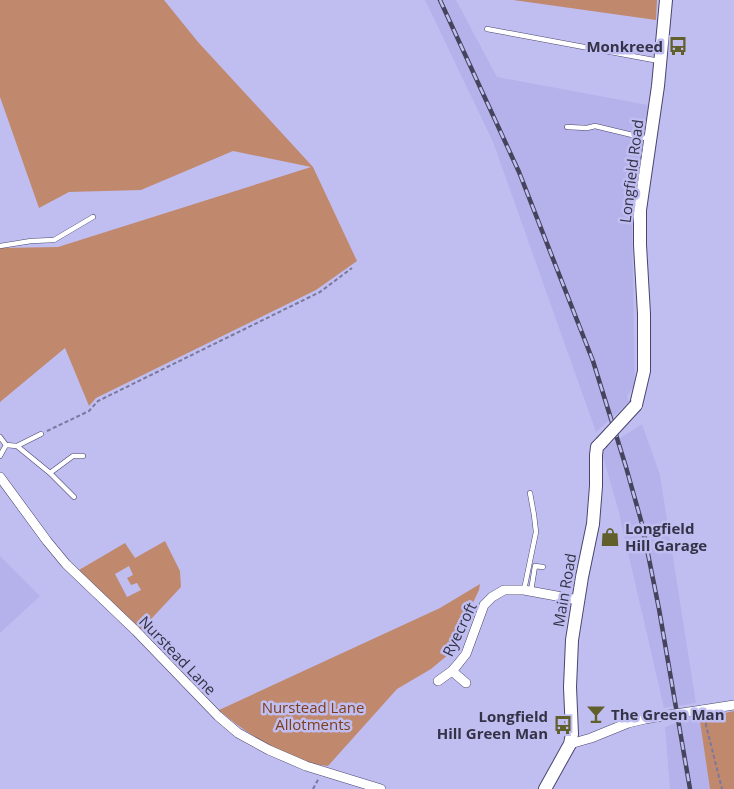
<svg xmlns="http://www.w3.org/2000/svg" width="734" height="789" viewBox="0 0 734 789" font-family="'Open Sans',sans-serif">
	<style>
		.built { fill: #b5b2eb }
		.green { fill: #c0896e; fill-rule: evenodd }
		.lines { fill: none; stroke-linecap: round; stroke-linejoin: round }
		.lane-casing { stroke: #494570; stroke-width: 5.5 }
		.street-casing { stroke: #494570; stroke-width: 10 }
		.secondary-casing { stroke: #494570; stroke-width: 14 }
		.path { stroke: #7a799d; stroke-width: 2; stroke-dasharray: 4 2.5; stroke-linecap: butt }
		.lane { stroke: #fff; stroke-width: 4.5 }
		.street { stroke: #fff; stroke-width: 9 }
		.secondary { stroke: #fff; stroke-width: 12 }
		.rail-casing { stroke: #45445c; stroke-width: 4.5 }
		.rail { stroke: #c0bef1; stroke-width: 2.5; stroke-dasharray: 8; stroke-linecap: butt }
		.street-bridge-casing { stroke: #494570; stroke-width: 10; stroke-linecap: butt }
		.secondary-bridge-casing { stroke: #494570; stroke-width: 14; stroke-linecap: butt }
		.street-bridge { stroke: #fff; stroke-width: 9 }
		.secondary-bridge { stroke: #fff; stroke-width: 12 }
		.labels { text-anchor: middle; dominant-baseline: central; stroke-width: 5; stroke-linejoin: round; paint-order: stroke }
		.poi-label { font-size: 15px; font-weight: bold; fill: #333246; stroke: #c0bef1; text-anchor: end }
		.street-label { font-size: 15px; fill: #333246; stroke: #c0bef1 }
		.park-label { font-size: 15px; fill: #7f3e1a; stroke: #c0bef1 }
	</style>
	<rect width="100%" height="100%" fill="#c0bef1"/>
	<path class="built" d="M425 0H456L497 77 648 105 632 223 635 384 627 396 629 402 596 432 493 142Z
		M642 424 660 475 696 703 664 708 618 509 601 450Z
		M0 556 40 596 0 633Z
		M699 715 710 789H670L665 727Z"/>
	<path class="green" d="M0 0H164L198 42 313 167 357 261 316 290 96 398 89 406 65 348 0 402V248L58 247 311 167 233 151 141 190 69 192 39 208 0 97Z
		M513 0H657L656 20Z
		M165 541 180 571 181 587 140 631 79 570 125 543 135 558ZM129 566 133 575 127 578 131 585 137 583 141 590 127 597 115 574Z
		M480 584 479 590 449 654 431 669 397 689 328 766C319 765 309 764 301 760 271 749 243 731 219 710L440 608Z
		M734 711V789H710L699 715 706 717Z"/>
	<g class="lines">
		<g class="lane-casing">
			<path id="lane" d="M487 29 659 61
				M567 127 587 128 595 126 649 139
				M0 246 31 241 54 240 93 217
				M0 437 6 445 0 456
				M6 445 17 446 50 473 74 497
				M17 446 41 434
				M50 473 73 456H83
				M524 590 536 532 534 515 530 493
				M531 591 535 566 543 567"/>
		</g>
		<g class="street-casing">
			<path id="street" d="M0 477 47 541 66 564 136 631 218 716 238 733 269 750 306 766 381 789
				M452 671 466 683
				M438 681 452 671 458 664 466 654 484 605 492 597 504 590H524L578 600
				M702 710 734 705
				M570 744 591 738 628 723 645 719 669 715"/>
		</g>
		<g class="secondary-casing">
			<path id="secondary" d="M636 405 644 371V314L640 245V210L658 86 666 0
				M545 789 570 744 572 734 570 687 572 640 582 577 593 524 596 486V455L597 447 601 443"/>
		</g>
		<path class="path" d="M47 431 89 411 98 401 320 292 352 268
			M704 717 722 789
			M313 789 319 778"/>
		<use href="#lane" class="lane"/>
		<use href="#street" class="street"/>
		<use href="#secondary" class="secondary"/>
		<g class="rail-casing">
			<path id="rail" d="M440 0 519 172 593 361 626 467 642 524 659 609 690 789"/>
		</g>
		<use href="#rail" class="rail"/>
		<g class="street-bridge-casing">
			<path id="street-bridge" d="M669 715 702 710"/>
		</g>
		<g class="secondary-bridge-casing">
			<path id="secondary-bridge" d="M601 443 636 405"/>
		</g>
		<use href="#street-bridge" class="street-bridge"/>
		<use href="#secondary-bridge" class="secondary-bridge"/>
	</g>
	<defs>
		<g id="bus-bare" transform="scale(1.5)"><path d="M-5-6H5V4H4V6H2V4H-2V6H-4V4H-5ZM-3.5-4V0h7V-4ZM-3.5 1.2v1.5H-2V1.2ZM2 1.2v1.5H3.5V1.2Z" fill="#615f2c" stroke="#c0bef1" stroke-width="2.5" paint-order="stroke"/></g>
		<g id="shop-bare" transform="scale(1.5)"><path d="M-5-2.5h2.3a2.7 3.5 0 0 1 5.4 0H5L5.5 6h-11ZM-1.5-2.5h3a1.5 2.3 0 0 0-3 0Z" fill="#615f2c" stroke="#c0bef1" stroke-width="2.5" paint-order="stroke"/></g>
		<g id="bar-bare" transform="scale(1.5)"><path d="M-6-5H6L.8 .8V4.5H3.5V6h-7V4.5H-.8V.8Z" fill="#615f2c" stroke="#c0bef1" stroke-width="2.5" paint-order="stroke"/></g>
	</defs>
	<g fill-rule="evenodd">
		<use href="#bus-bare" x="678" y="46"/>
		<use href="#shop-bare" x="610" y="537"/>
		<use href="#bar-bare" x="596" y="714"/>
		<use href="#bus-bare" x="563" y="725"/>
	</g>
	<g class="labels">
		<g class="poi-label">
			<text x="663" y="46">Monkreed</text>
			<text x="625" y="528" text-anchor="start">Longfield<tspan x="625" dy="17">Hill Garage</tspan></text>
			<text x="611" y="714" text-anchor="start">The Green Man</text>
			<text x="548" y="716">Longfield<tspan x="548" dy="17">Hill Green Man</tspan></text>
		</g>
		<g class="street-label">
			<text transform="translate(631 171) rotate(-83)">Longfield Road</text>
			<text transform="translate(564 590) rotate(-80)">Main Road</text>
			<text transform="translate(459 629) rotate(-64)">Ryecroft</text>
			<text transform="translate(178 655) rotate(46)">Nurstead Lane</text>
		</g>
		<g class="park-label">
			<text x="313" y="707">Nurstead Lane<tspan x="313" dy="17">Allotments</tspan></text>
		</g>
	</g>
</svg>
